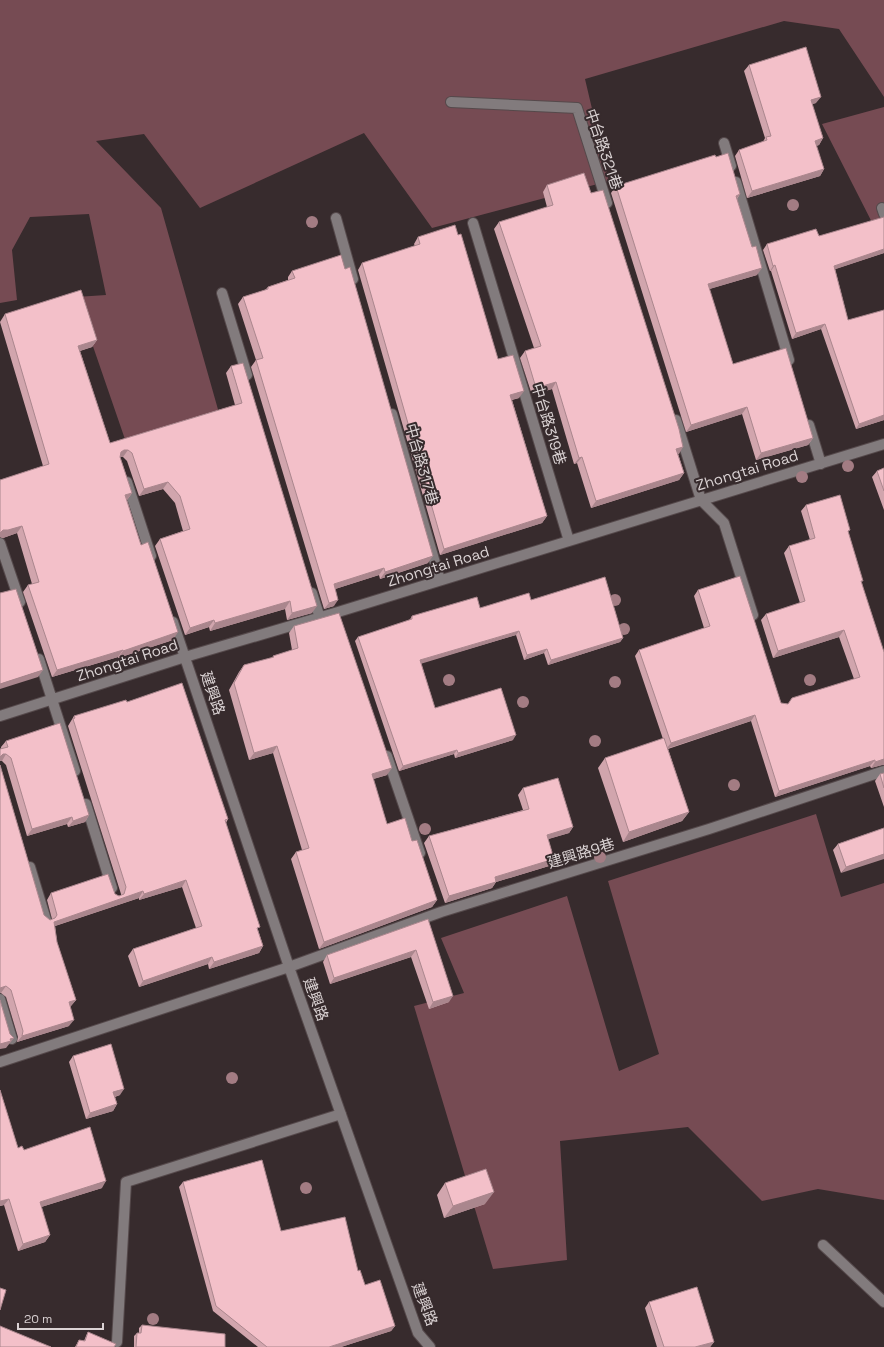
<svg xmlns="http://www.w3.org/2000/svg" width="884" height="1347" viewBox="0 0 884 1347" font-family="'Space Grotesk','Noto Sans TC',sans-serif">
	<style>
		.forest { fill: #764b53 }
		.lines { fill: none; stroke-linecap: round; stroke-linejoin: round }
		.minor-casing { stroke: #55494b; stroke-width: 12 }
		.minor { stroke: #827b7d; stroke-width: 10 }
		.tree { fill: #a37c83 }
		.wall { fill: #d1a5ad }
		.shaded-wall { fill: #aa868d }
		.building { fill: #f3c0c9; stroke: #aa868d }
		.labels { text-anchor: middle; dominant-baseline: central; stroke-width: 4; stroke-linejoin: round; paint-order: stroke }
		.street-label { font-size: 15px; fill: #dbd3d4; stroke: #372b2d }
	</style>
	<rect width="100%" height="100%" fill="#372b2d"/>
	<path class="forest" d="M0 0H884V97L839 29 784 21 585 79 609 181 432 228 364 133 200 208 144 134 96 141 161 208 219 413 128 448 76 297 106 295 89 214 30 217 12 250 17 300 0 303Z
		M884 107V246L822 124Z
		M816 814 841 897 884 883V1200L818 1189 762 1201 688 1127 560 1141 567 1260 493 1269 414 1006 464 993 441 938 567 896 619 1071 659 1054 608 881Z"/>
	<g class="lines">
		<g class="minor-casing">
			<path id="minor" d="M451 102 577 108 607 203
				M724 143 731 166
				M736 182 789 360
				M882 208 884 214
				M336 218 353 279
				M473 223 569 541
				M222 293 247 375
				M392 414 440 580
				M676 420 701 500 724 523 753 615
				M809 425 821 464
				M127 482 151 556
				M0 543 20 602
				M312 593 320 618
				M173 622 289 967 418 1333 430 1347
				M39 659 75 771
				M0 716 185 657 338 612 884 444
				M387 756 420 853
				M86 804 112 888
				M30 867 46 920
				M0 999 12 1039
				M0 1062 289 967 441 912 709 829 884 771
				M823 1245 884 1302
				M117 1342 126 1182 341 1114"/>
		</g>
		<use href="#minor" class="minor"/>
	</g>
	<g class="tree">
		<circle cx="793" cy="205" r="6"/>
		<circle cx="312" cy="222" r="6"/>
		<circle cx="848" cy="466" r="6"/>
		<circle cx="802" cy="477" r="6"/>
		<circle cx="615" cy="600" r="6"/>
		<circle cx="624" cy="629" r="6"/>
		<circle cx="449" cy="680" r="6"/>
		<circle cx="810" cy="680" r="6"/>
		<circle cx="615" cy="682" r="6"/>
		<circle cx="523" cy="702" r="6"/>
		<circle cx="595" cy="741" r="6"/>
		<circle cx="734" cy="785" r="6"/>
		<circle cx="425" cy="829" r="6"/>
		<circle cx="600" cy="857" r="6"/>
		<circle cx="558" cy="861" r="6"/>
		<circle cx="232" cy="1078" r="6"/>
		<circle cx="306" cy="1188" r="6"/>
		<circle cx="153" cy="1319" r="6"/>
	</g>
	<path class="wall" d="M749 65 816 103 812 104 823 138 819 145 816 146 824 169 820 176 747 198 735 156 739 150 763 142 765 138 744 71Z
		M716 157 740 194 737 199 757 275 709 289 733 364 813 438 808 445 756 460 742 414 686 432 611 193 616 186Z
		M547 185 591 193 679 454H678L684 473 679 480 591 508 577 463 574 464 552 389 532 395 520 358 525 351 534 348 494 229 499 222 547 207 543 192Z
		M884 218V253L835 269 848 320 884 420 856 429 821 329 792 339 771 271H770L763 250 767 244 819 236Z
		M458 235 498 359 519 398 512 400 547 516 542 523 440 555 358 270 362 263 415 246 414 244 418 237Z
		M292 271 428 563 380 579 379 575 335 589 334 606 324 609 251 367 256 360 238 304 243 297 265 290 268 287 288 280V277Z
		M5 314 97 340 92 347 80 351 110 443 235 405 226 373 231 366 312 613 287 620 285 609 210 631 209 627 185 635 155 546 160 539 183 531 175 503 163 489 139 496 127 461 123 457H120L132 493 127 500 141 545 173 640 118 658V657L52 677 23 592 28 585 32 584 17 533 3 538 0 537V480L43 466 0 322Z
		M884 468V510L872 477 877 471Z
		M806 505 848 533 862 583 882 765 871 768 870 766 775 797 751 721 668 749 689 812 682 821 623 842 598 768 605 758 663 739 635 656 639 650 704 628 694 596 698 590 781 703 788 704 854 679 839 637 773 658 761 620 766 614 800 603 784 553 789 546 810 540 801 511Z
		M531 600 623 638 620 642 548 665 544 653 524 660 516 635 421 663 435 708 513 740 455 758 454 754 399 771 355 641 358 637 409 621 412 616 480 608Z
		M294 626 387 775 373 779 387 824 412 841 437 900 432 907 319 949 291 859 296 852 302 850 273 753 249 760 229 690 239 672 244 665 272 658 273 656 292 650 289 633Z
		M127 702 228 819 226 823 258 930 263 946 259 953 209 969 208 964 139 987 128 956 133 949 196 928 182 887 139 900V898L55 926 57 942 76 1000 70 1007 69 1026 17 1042 18 1037 6 997 1 993H0V765L44 915 50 920 52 919 47 900 51 893 115 894 119 896 121 895V894L68 726 74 716Z
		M6 741 89 815 85 822 68 827 67 824 27 836 6 765 2 761 1 747Z
		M884 773V807L875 781 880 774Z
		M523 788 573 827 569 833 548 839 554 859 549 866 496 882 492 888 445 903 424 843 429 836 523 810 518 795Z
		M884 828 841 873 833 850 838 844Z
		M428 919 449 1002 429 1009 411 957 330 984 323 962 327 955Z
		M73 1056 120 1095 115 1097 117 1104 113 1111 86 1119 69 1062Z
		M0 1090 18 1148 102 1188 41 1207 50 1235 45 1242 18 1251 4 1205 0 1206Z
		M183 1182 358 1271 365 1285 395 1326 391 1331 341 1347H258L213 1311 179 1187Z
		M445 1183 485 1204 444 1218 437 1195Z
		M649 1302 714 1342 710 1347H657L645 1308Z
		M142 1325 225 1347H134V1336L137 1333H139V1328Z
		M88 1332 114 1347H75L79 1340 84 1341 86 1336Z"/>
	<path class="shaded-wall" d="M821 97 816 103 806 106 811 100Z
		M823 138 819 145 810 148 815 141Z
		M824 169 820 176 747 198 752 191Z
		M740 194 735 201 736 196Z
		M884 249V253L830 271 834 266Z
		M775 265 771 271H770L773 266Z
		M762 268 757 275 703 291 708 284Z
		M825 324 821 329 792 339 796 333Z
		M97 340 92 347 73 353 78 346Z
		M556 382 552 389 532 395 536 388Z
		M524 391 519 398 506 401 510 395Z
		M747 407 742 414 686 432 691 425Z
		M884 415V420L856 429 859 424Z
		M813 438 808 445 756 460 761 453Z
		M683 447 679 454 672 456 676 449Z
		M124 450H128L123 457H119L121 452Z
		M582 457 577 463 574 464 579 458Z
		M684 473 679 480 591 508 596 501Z
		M168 482 163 489 139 496 144 489Z
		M132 493 127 500 125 495Z
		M547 516 542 523 440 555 444 549Z
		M22 526 17 533 3 538 0 537V533L3 530Z
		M433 556 428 563 380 579 385 572Z
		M384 568 379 575 329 591 334 584Z
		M338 600 334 606 324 609 329 603Z
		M290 601 285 609 210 631 215 623Z
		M317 606 312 613 287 620 292 613Z
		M214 620 209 627 185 635 190 628Z
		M844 630 839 637 773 658 778 651Z
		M519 631 516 635 417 665 420 660Z
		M178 632 173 640 118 658 123 651Z
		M623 638 620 642 548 665 551 660Z
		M547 649 544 653 524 660 527 655Z
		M123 650 118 657 52 677 57 670Z
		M43 670 38 677 0 689V684Z
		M755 715 751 721 666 749 671 743Z
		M516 735 513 740 455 758 458 753Z
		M277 746 273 753 249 760 254 753Z
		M457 750 454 754 399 771 403 766Z
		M3 754H6L2 761H0V757Z
		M884 759V765H882L871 768 875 762Z
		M875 760 870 766 775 797 779 791Z
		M392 768 387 775 367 781 372 774Z
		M689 812 682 821 623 842 629 832Z
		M89 815 85 822 68 827 73 821Z
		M72 817 67 824 27 836 32 829Z
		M573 827 569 833 542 841 547 835Z
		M884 854V859L841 873 846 867Z
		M554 859 549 866 496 882 492 888 445 903 449 896 495 877Z
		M186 880 182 887 139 900 144 894Z
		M143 891 139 898 49 928 54 922Z
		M437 900 432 907 319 949 324 942Z
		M263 946 259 953 209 969 214 962Z
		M416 950 411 957 330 984 334 978Z
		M212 957 208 964 139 987 143 981Z
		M6 986 1 993H0V988Z
		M453 996 449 1002 429 1009 433 1002Z
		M76 1000 71 1006 64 1009 69 1002Z
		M74 1020 69 1026 17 1042 22 1036Z
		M14 1038 6 1048 0 1049V1044Z
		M124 1089 120 1095 109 1098 113 1092Z
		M117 1104 113 1111 86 1119 90 1113Z
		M106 1181 102 1188 35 1209 40 1202Z
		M494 1192 485 1204 444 1218 453 1206Z
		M9 1199 4 1205 0 1206V1201Z
		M50 1235 45 1242 18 1251 23 1244Z
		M395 1326 391 1331 341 1347H329Z
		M714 1342 710 1347H695Z"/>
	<path class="building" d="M806 47 821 97 811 100 823 138 815 141 824 169 752 191 739 150 767 140 766 137 771 136 749 65Z
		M728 153 740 194 736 196 752 247 756 246 762 268 708 284 733 364 786 348 813 438 761 453 747 407 691 425 616 186 715 155 716 157Z
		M584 173 591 193 603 190 679 429 683 447 676 449 684 473 596 501 582 457 579 458 556 382 536 388 525 351 541 346 499 222 553 205 547 185Z
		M884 217V249L834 266 848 320 884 310V415L859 424 825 324 796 333 775 265 773 266 767 244 816 229 819 236Z
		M455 225 458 235 461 234 498 359 513 355 524 391 510 395 547 516 444 549 362 263 420 244 418 237Z
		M341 255 345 269 350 267 433 556 385 572 384 568 334 584 338 600 329 603 256 360 263 358 243 297 268 289V287L295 278 292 271Z
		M81 290 97 340 78 346 110 443 242 403 231 366 243 363 317 606 292 613 290 601 215 623 214 620 190 628 160 539 190 529 180 496 168 482 144 489 132 453 128 450H124L121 452 120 457 132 493 125 495 141 545 148 542 178 632 123 651V650L57 670 28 585 39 582 22 526 8 530H3L0 533V480L49 464 5 314Z
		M884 468V491L877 471Z
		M840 495 850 530 848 531 863 581H861L884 652V759L875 762V760L779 791 755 715 671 743 639 650 710 626 698 590 740 576 781 703 788 704 792 698 860 677 844 630 778 651 766 614 805 601 789 546 815 538 806 505Z
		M605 577 623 638 551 660 547 649 527 655 519 631 420 660 435 708 501 688 516 735 458 753 457 750 403 766 358 637 412 619V616L477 597 480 608 529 593 531 600Z
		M16 589 43 670 0 684V593Z
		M339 613 392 768 372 774 387 824 405 818 412 841 417 840 437 900 324 942 296 852 309 848 277 746 254 753 234 683 244 665 274 657 273 656 298 648 294 626Z
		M182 683 228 819 225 820 260 927 257 928 263 946 214 962 212 957 143 981 133 949 202 926 186 880 144 894 143 891 54 922 57 942 76 1000 69 1002 74 1020 22 1036 23 1031 11 990 6 986 0 988V765L44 915 50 920 55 918 57 915 51 893 108 874 115 894 119 896 124 894 126 887 73 719 75 718 74 716 126 700 127 702Z
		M60 723 89 815 73 821 72 817 32 829 11 758 6 754H3L0 757V749L8 747 6 741Z
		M664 738 689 812 629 832 605 758Z
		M884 773V788L880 774Z
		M558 778 573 827 547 835 554 859 495 877 496 882 449 896 429 836 529 809 523 788Z
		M884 828V854L846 867 838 844Z
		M428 919 453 996 433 1002 416 950 334 978 327 955Z
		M0 1000 10 1034 14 1038 10 1039 11 1041 0 1044Z
		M111 1044 124 1089 113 1092 117 1104 90 1113 73 1056Z
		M0 1090 18 1148 22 1146 24 1150 90 1127 106 1181 40 1202 50 1235 23 1244 9 1199 0 1201Z
		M262 1160 281 1231 345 1217 358 1271 360 1270 365 1285 380 1280 395 1326 329 1347H267L216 1306 183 1182Z
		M486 1169 494 1192 453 1206 445 1183Z
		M697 1287 714 1342 695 1347H664L649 1302Z
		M0 1288 6 1290 0 1310Z
		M142 1325 225 1334V1347H136L137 1333H141Z
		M0 1326 51 1347H0Z
		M88 1332 116 1344 114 1347H76L79 1340 85 1341Z"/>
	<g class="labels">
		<g class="street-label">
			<text transform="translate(604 149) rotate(71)">中台路321巷</text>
			<text transform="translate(549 424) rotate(73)">中台路319巷</text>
			<text transform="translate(422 464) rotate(74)">中台路317巷</text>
			<text transform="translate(747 470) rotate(-17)">Zhongtai Road</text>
			<text transform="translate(438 566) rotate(-17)">Zhongtai Road</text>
			<text transform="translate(127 660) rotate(-18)">Zhongtai Road</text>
			<text transform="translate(213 693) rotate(71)">建興路</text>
			<text transform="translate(581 853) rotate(-17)">建興路9巷</text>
			<text transform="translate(316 999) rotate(70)">建興路</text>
			<text transform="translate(425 1304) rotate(69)">建興路</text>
		</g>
	</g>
	<path d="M18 1323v6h85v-6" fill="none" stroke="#dbd3d4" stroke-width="2"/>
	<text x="24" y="1323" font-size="12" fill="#dbd3d4" stroke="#372b2d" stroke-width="3" paint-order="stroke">20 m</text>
</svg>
